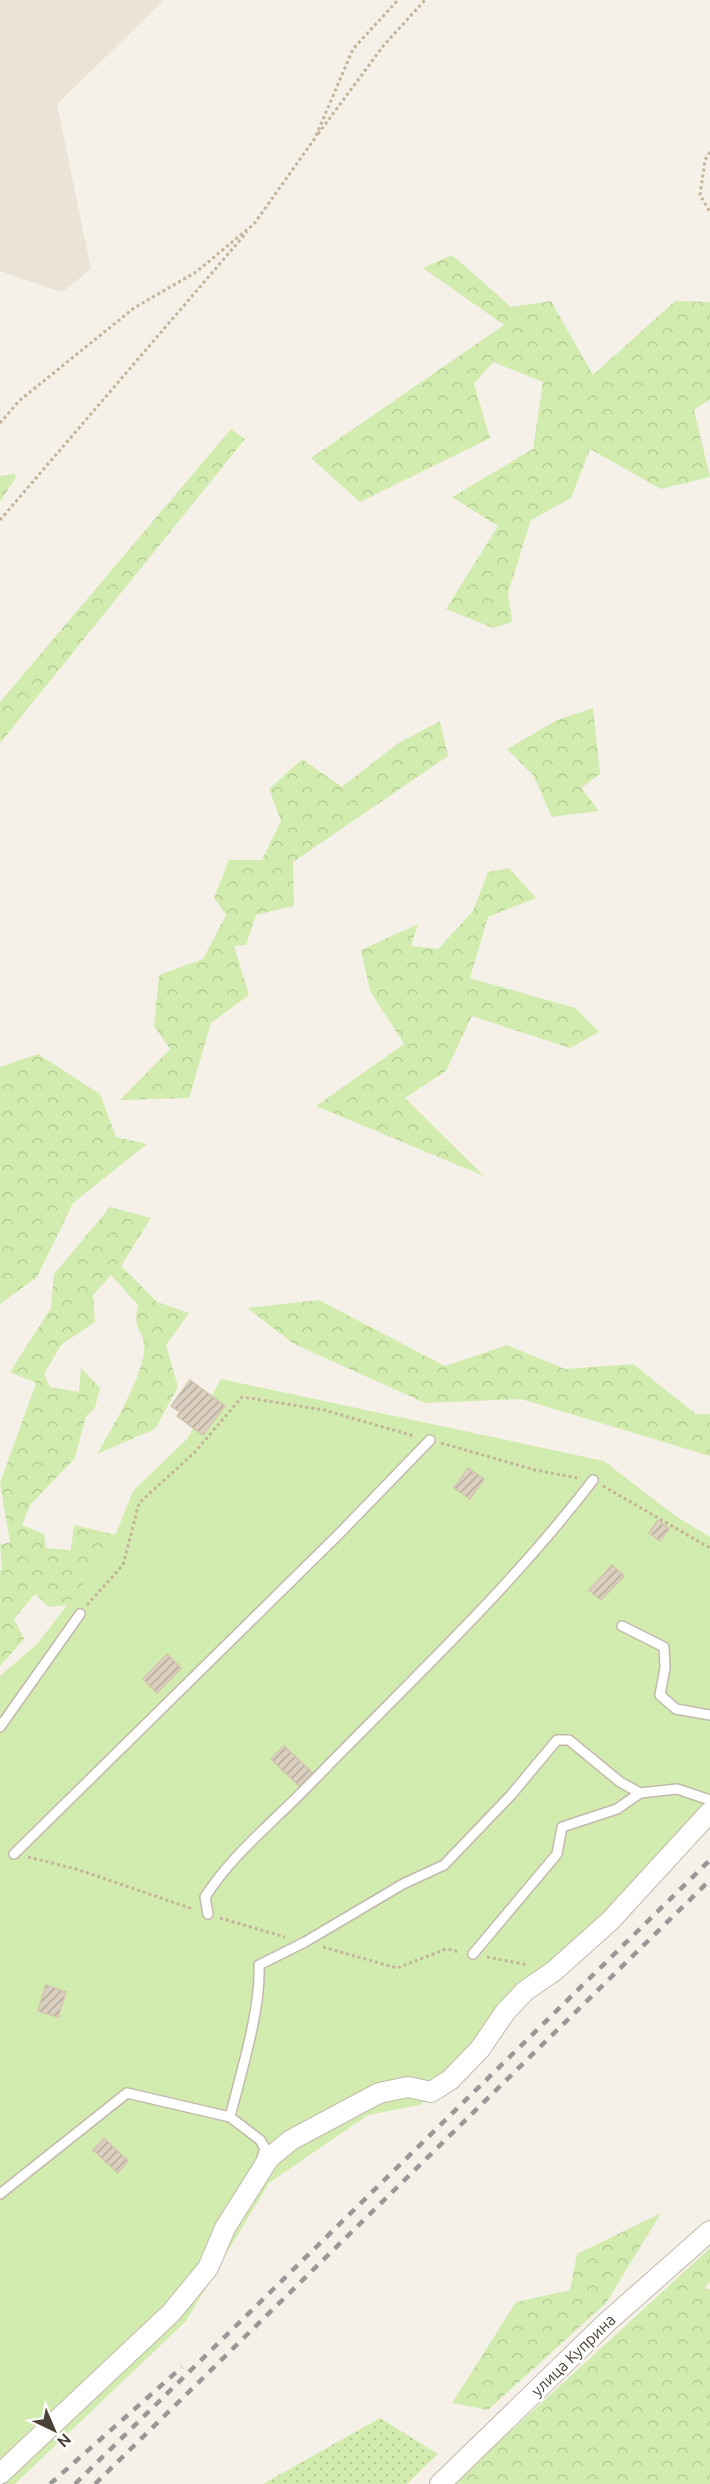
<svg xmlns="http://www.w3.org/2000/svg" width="710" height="2484" viewBox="0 0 710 2484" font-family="Ubuntu,sans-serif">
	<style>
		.residential { fill: #eae3d6 }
		.grass { fill: url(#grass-dots) }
		.forest { fill: url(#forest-crowns) }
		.garden { fill: #d2ecaf }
		.building { fill: url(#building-hatch); stroke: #d3c4b0; stroke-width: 1.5 }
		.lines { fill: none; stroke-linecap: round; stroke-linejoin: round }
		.lane-casing { stroke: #c2b9aa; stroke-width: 12 }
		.street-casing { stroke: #c2b9aa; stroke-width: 22 }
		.path { stroke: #c4b49a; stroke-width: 3; stroke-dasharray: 3 3; stroke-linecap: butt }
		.lane { stroke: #fff; stroke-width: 9 }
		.street { stroke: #fff; stroke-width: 20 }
		.rail { stroke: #989898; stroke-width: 4.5; stroke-dasharray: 8 8; stroke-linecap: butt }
		.labels { text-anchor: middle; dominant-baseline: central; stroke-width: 4.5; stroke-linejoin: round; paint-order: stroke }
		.street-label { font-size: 16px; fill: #494136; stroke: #fff }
	</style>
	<defs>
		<pattern id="grass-dots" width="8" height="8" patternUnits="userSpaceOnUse" patternTransform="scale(1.5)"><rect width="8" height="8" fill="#d2ecaf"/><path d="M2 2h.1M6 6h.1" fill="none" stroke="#b6cc97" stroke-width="1.8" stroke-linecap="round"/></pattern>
		<pattern id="forest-crowns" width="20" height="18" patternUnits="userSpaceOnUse" patternTransform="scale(1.5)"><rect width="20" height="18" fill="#d2ecaf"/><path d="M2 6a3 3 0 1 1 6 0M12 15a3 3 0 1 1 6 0" fill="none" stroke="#b6cc97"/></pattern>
		<pattern id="building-hatch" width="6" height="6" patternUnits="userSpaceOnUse" patternTransform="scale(1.5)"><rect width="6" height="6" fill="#dbcfc0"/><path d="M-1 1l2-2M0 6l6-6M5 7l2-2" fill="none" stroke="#b4aa9d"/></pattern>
	</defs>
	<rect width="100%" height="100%" fill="#f5f1e8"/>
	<path class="residential" d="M0 0H164L57 104 91 269 62 292 0 271Z"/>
	<path class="grass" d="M380 2418 438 2454 407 2484H263Z"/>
	<path class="forest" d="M452 255 511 307 551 301 593 375 675 301 710 302V399L694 410 710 477 661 489 590 449 571 498 531 520 508 593 512 622 493 628 446 609 498 526 452 497 533 449 543 382 493 362 474 384 490 438 360 502 311 458 504 325 423 268Z
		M231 429 245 439 0 743V702Z
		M14 474 16 477 0 502V476Z
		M593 708 600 774 581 788 599 811 552 817 533 775 507 749 557 720Z
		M440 721 448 756 293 862 294 906 256 915 246 945 234 946 249 995 211 1023 189 1098 120 1100 170 1049 154 1026 159 975 203 959 226 915 214 898 229 860H262L281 821 269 789 302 759 342 787 397 744Z
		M509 868 536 898 488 917 470 978 575 1008 599 1032 570 1048 472 1016 446 1071 405 1098 484 1176 316 1106 404 1044 370 991 361 950 418 924 411 946 438 949 473 911 488 872Z
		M38 1054 100 1094 116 1137 147 1144 73 1203 37 1277 0 1304V1067Z
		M110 1207 151 1218 121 1266 157 1302 189 1313 166 1345 178 1387 155 1429 97 1454C110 1432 147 1370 144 1345 142 1325 132 1332 138 1305L111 1275 93 1295 95 1322 61 1345 44 1374 50 1387 79 1392 81 1368 100 1388 95 1408 86 1416 75 1458 30 1505 22 1525 44 1534 46 1548 71 1550 74 1525 176 1549 134 1598 49 1607 35 1594 14 1619 24 1639 0 1666V1570L2 1569 0 1545 10 1542 0 1483 36 1383 10 1372 51 1308 54 1274Z
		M319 1300 445 1366 507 1345 565 1369 633 1364 696 1414H710V1456L521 1399 425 1403 294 1344 247 1308Z
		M661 2213 606 2303 488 2410 452 2403 516 2302 570 2290 577 2254Z
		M710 2248V2282L705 2288 710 2290V2484H453Z"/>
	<path class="garden" d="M221 1379 604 1461 674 1515 710 1537V1821L521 2009 420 2105 368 2115 269 2183 186 2321 15 2484H0V1676L37 1644 109 1551 133 1491 187 1439Z"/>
	<path class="building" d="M190 1380 225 1406 203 1435 177 1416 180 1412 171 1406Z
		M468 1468 484 1479 470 1499 454 1488Z
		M658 1520 669 1529 660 1541 649 1533Z
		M612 1565 624 1576 601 1600 589 1590Z
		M167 1654 181 1668 157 1693 143 1679Z
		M284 1746 312 1772 299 1786 271 1759Z
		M46 1985 66 1992 58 2017 38 2011Z
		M104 2138 128 2161 118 2173 93 2150Z"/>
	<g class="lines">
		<g class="lane-casing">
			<path id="lane" d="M622 1626 664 1647 665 1668 660 1695 676 1709 710 1715
				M0 1727 80 1614
				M14 1854 339 1534 430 1440
				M208 1914 205 1897C233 1853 277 1819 313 1781 408 1683 510 1589 593 1480
				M473 1954 557 1854 562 1827 617 1809 640 1793 677 1789 710 1800
				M262 2158 265 2148 260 2140 230 2117C241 2072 261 2010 259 1965L305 1942 403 1884 444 1865 511 1795 557 1740H569L620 1782 640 1793
				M0 2194 127 2093 230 2117"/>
		</g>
		<g class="street-casing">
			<path id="street" d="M0 2474 171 2313 208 2268 225 2228 269 2158 291 2140 379 2093 408 2087 431 2092 450 2080 480 2049 506 2011 525 1991 554 1971 610 1921 710 1812
				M440 2484 606 2323 710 2231"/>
		</g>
		<path class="path" d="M318 134 384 45 425 0
			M710 152 705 160 700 195 710 212
			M0 423 19 401 134 308 196 272 254 224 315 138 353 49 398 0
			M0 520 247 232
			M441 1443 535 1470 577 1478
			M603 1486 710 1548
			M87 1605 123 1565 139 1503 194 1453 242 1397 324 1410 414 1436
			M28 1857 76 1869 193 1909
			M220 1918 285 1937
			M323 1947 397 1968 446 1949 460 1952
			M487 1957 528 1965"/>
		<use href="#lane" class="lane"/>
		<use href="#street" class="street"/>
		<path class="rail" d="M50 2484 182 2367
			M75 2484 710 1860
			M95 2484 710 1880"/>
	</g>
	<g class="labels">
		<g class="street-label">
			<text transform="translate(573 2355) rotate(-44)">улица Куприна</text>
		</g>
	</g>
	<g transform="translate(54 2430) rotate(136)" stroke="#ffffff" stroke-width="4.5" paint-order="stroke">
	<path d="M0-4.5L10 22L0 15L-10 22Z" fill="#494136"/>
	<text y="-9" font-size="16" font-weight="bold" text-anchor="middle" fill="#494136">N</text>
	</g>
</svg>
